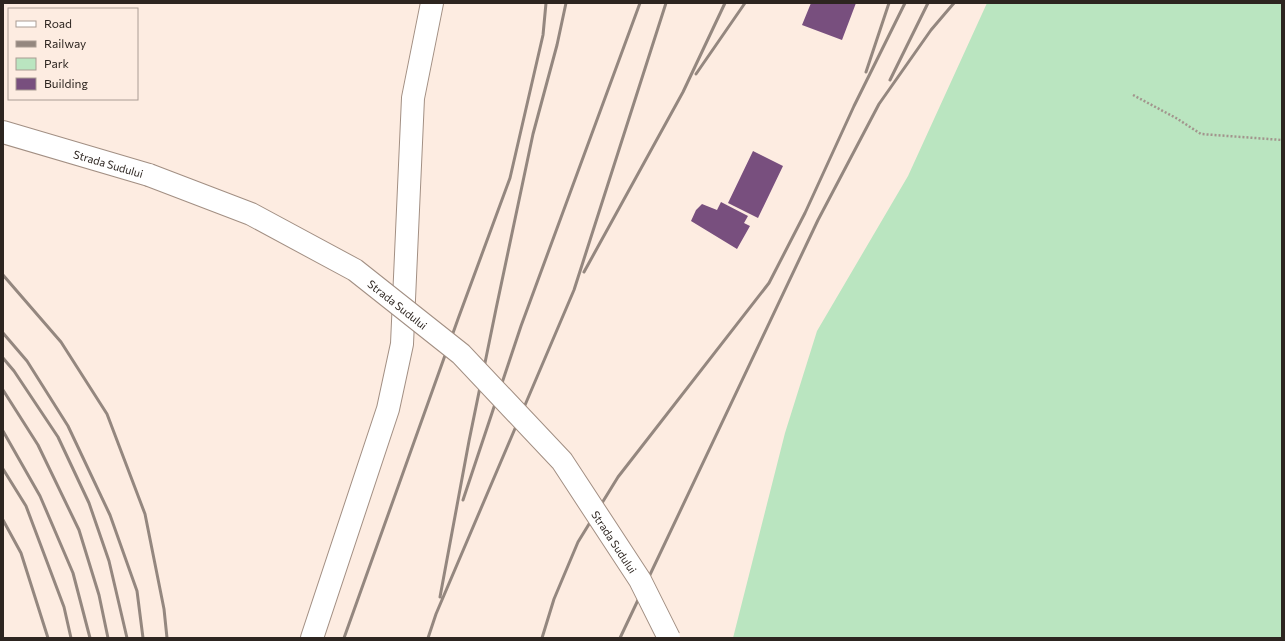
<svg xmlns="http://www.w3.org/2000/svg" width="1285" height="641" viewBox="0 0 1285 641" font-family="Commissioner,sans-serif">
	<style>
		.green { fill: #bae5c0 }
		.building { fill: #784f7e }
		.lines { fill: none; stroke-linecap: round; stroke-linejoin: round }
		.street-casing { stroke: #a28f83; stroke-width: 24 }
		.path { stroke: #a2958d; stroke-width: 2.5; stroke-dasharray: 2 2; stroke-linecap: butt }
		.street { stroke: #fff; stroke-width: 22 }
		.rail { stroke: #94877f; stroke-width: 3 }
		.street-bridge-casing { stroke: #a28f83; stroke-width: 24; stroke-linecap: butt }
		.street-bridge { stroke: #fff; stroke-width: 22 }
		.labels { text-anchor: middle; dominant-baseline: central; stroke-width: 4; stroke-linejoin: round; paint-order: stroke }
		.street-label { font-size: 11px; fill: #2d2520; stroke: #fdece1 }
	</style>
	<rect width="100%" height="100%" fill="#fdece1"/>
	<path class="green" d="M987 3H1282V638H733L785 433 817 331 908 176Z"/>
	<path class="building" d="M811 3H856L842 40 802 25Z
		M753 151 783 166 758 218 728 203Z
		M721 202 748 216 744 223 750 226 737 249 691 221 696 210 702 204 717 210Z"/>
	<g class="lines">
		<g class="street-casing">
			<g id="street">
				<path id="s1" d="M3 132 149 175"/>
				<path d="M312 638 388 409 402 344 413 98 432 3"/>
			</g>
		</g>
		<path class="path" d="M1133 95 1176 118 1201 134 1282 140"/>
		<use href="#street" class="street"/>
		<path class="rail" d="M866 72 889 3
			M696 74 745 3
			M890 80 928 3
			M584 272 683 92 725 3
			M3 275 61 342 107 414 145 514 164 609 167 638
			M3 333 27 361 68 426 110 515 137 591 143 638
			M3 358 14 371 58 437 89 503 109 561 127 638
			M3 390 38 445 79 530 99 595 108 638
			M3 431 40 496 73 573 90 638
			M3 469 26 506 64 607 71 638
			M463 500 521 326 640 3
			M3 520 21 553 48 638
			M440 597 469 441 496 309 533 134 557 45 566 3
			M344 638 458 319 510 178 543 35 546 3
			M428 638 436 614 574 290 666 3
			M542 638 554 599 578 542 618 477 769 283 805 213 854 106 905 3
			M620 638 818 220 879 104 931 30 954 3"/>
		<g class="street-bridge-casing">
			<g id="street-bridge">
				<path id="s2" d="M149 175 251 214 355 270 461 354 562 461 640 580 669 638"/>
			</g>
		</g>
		<use href="#street-bridge" class="street-bridge"/>
	</g>
	<g class="labels">
		<g class="street-label">
			<text stroke="none"><textPath href="#s1" startOffset="110">Strada Sudului</textPath></text>
			<text stroke="none"><textPath href="#s2" startOffset="282">Strada Sudului</textPath></text>
			<text stroke="none"><textPath href="#s2" startOffset="606">Strada Sudului</textPath></text>
		</g>
	</g>
	<rect width="1285" height="641" fill="none" stroke="#2d2520" stroke-width="8"/>
	<rect x="8" y="8" width="130" height="92" fill="#fdece1" stroke="#aa9c94"/>
	<rect x="16" y="21" width="20" height="6" fill="#ffffff" stroke="#aa9c94"/>
	<text x="44" y="28" font-size="12" fill="#2d2520">Road</text>
	<rect x="16" y="41" width="20" height="6" fill="#94877f" stroke="#aa9c94"/>
	<text x="44" y="48" font-size="12" fill="#2d2520">Railway</text>
	<rect x="16" y="58" width="20" height="12" fill="#bae5c0" stroke="#aa9c94"/>
	<text x="44" y="68" font-size="12" fill="#2d2520">Park</text>
	<rect x="16" y="78" width="20" height="12" fill="#784f7e" stroke="#aa9c94"/>
	<text x="44" y="88" font-size="12" fill="#2d2520">Building</text>
</svg>
